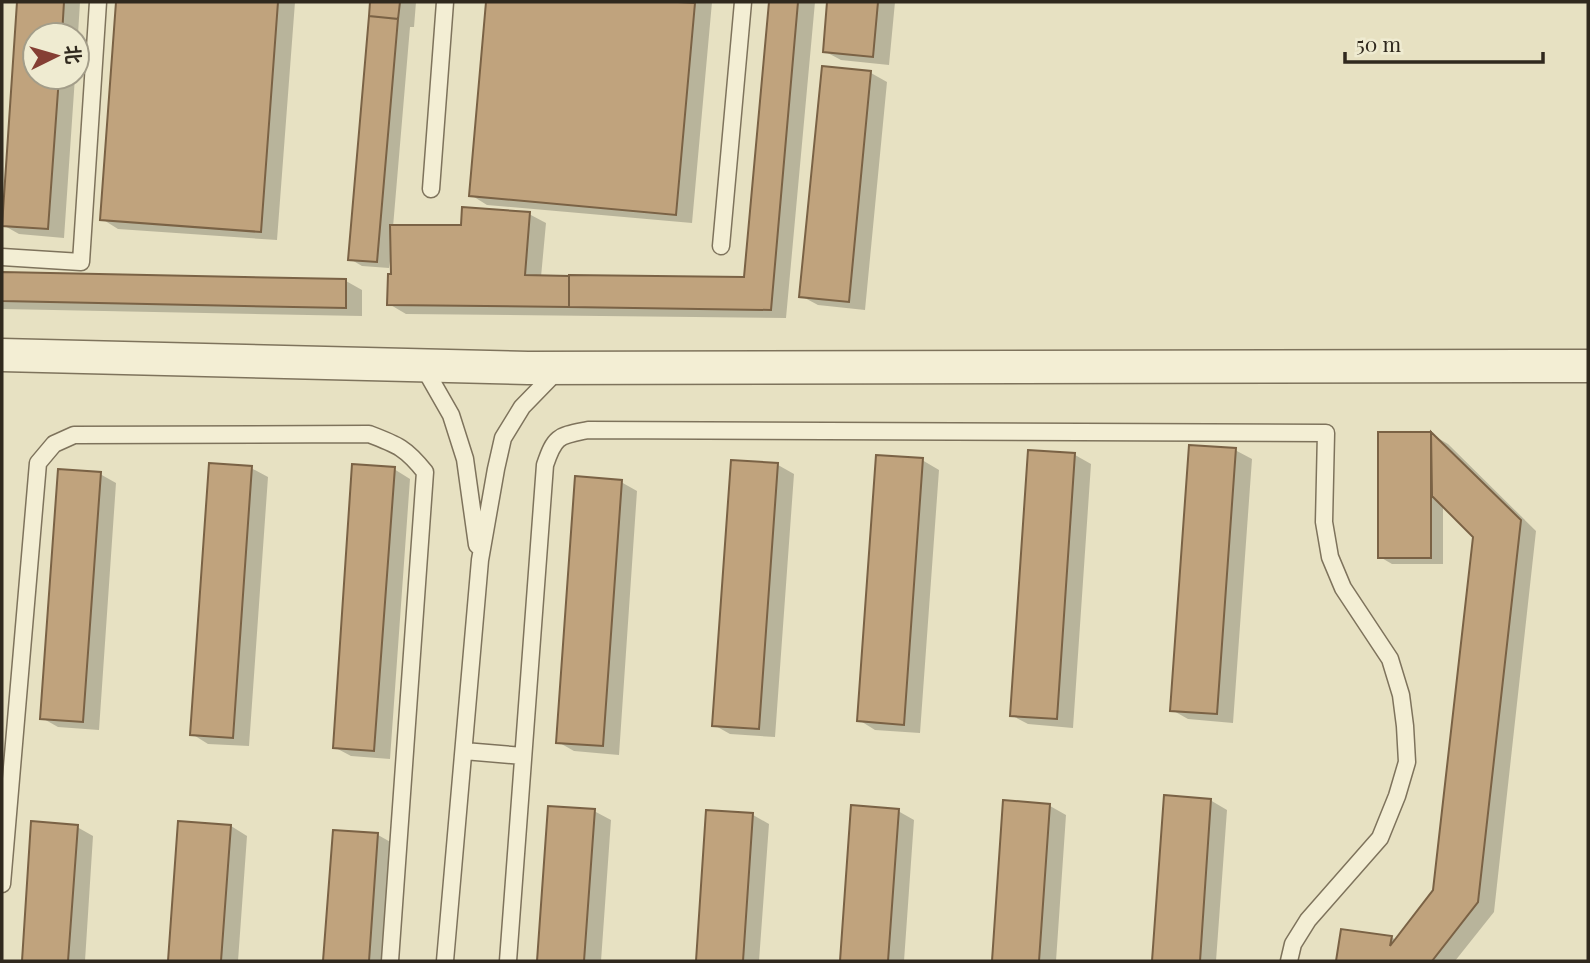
<svg xmlns="http://www.w3.org/2000/svg" width="1590" height="963" viewBox="0 0 1590 963" font-family="'Playfair Display','Noto Sans SC',serif">
	<style>
		.shadow { fill: #0003 }
		.building { fill: #c0a37d; stroke: #7a6245; stroke-width: 2 }
		.lines { fill: none; stroke-linecap: round; stroke-linejoin: round }
		.service-casing { stroke: #7e735c; stroke-width: 19 }
		.minor-casing { stroke: #7e735c; stroke-width: 35 }
		.service { stroke: #f3eed4; stroke-width: 16 }
		.minor { stroke: #f3eed4; stroke-width: 32 }
	</style>
	<rect width="100%" height="100%" fill="#e7e1c2"/>
	<path class="shadow" d="M19 2H80L77 50V35H35V77H75L64 238 19 234 3 225Z
		M118 2H295L277 240 118 229 102 219Z
		M372 2H416L414 27H410L393 227H463L529 214 546 223 541 277 746 278 771 2H815L786 318 406 314 389 304 393 275 392 261H390L389 268 362 266 350 259Z
		M488 2H712L692 223 487 205 471 195Z
		M829 2H895L889 65 841 60 824 51Z
		M823 68 871 73 887 82 865 310 818 305 801 296Z
		M2 274 346 281 362 290V316L2 309Z
		M1431 434 1448 444 1536 531 1494 912 1455 961H1338L1342 931 1391 937 1396 940 1435 890 1475 536 1443 505V564H1392L1380 557Z
		M1235 450 1252 459 1233 723 1188 719 1172 710Z
		M1075 455 1091 464 1073 728 1028 724 1011 715Z
		M922 460 939 470 920 733 875 730 859 720Z
		M778 465 794 474 775 737 730 734 714 725Z
		M251 468 268 477 249 746 208 744 192 734Z
		M394 469 410 479 390 759 351 756 334 747Z
		M100 474 116 483 99 730 58 727 42 718Z
		M621 482 637 491 619 755 574 751 558 742Z
		M1166 797 1210 800 1227 810 1216 961H1154Z
		M1005 802 1050 806 1066 815 1056 961H994Z
		M853 807 898 811 914 820 904 961H842Z
		M549 808 594 811 611 820 601 961H539Z
		M708 812 753 815 769 824 759 961H697Z
		M33 823 77 827 93 836 85 961H23Z
		M180 823 231 826 247 836 238 961H170Z
		M334 832 378 835 394 844 386 961H325Z"/>
	<path class="building" d="M17 2H64L62 35H35V77H59L48 229 2 226Z
		M116 2H278L261 232 100 220Z
		M370 2H400L398 19 369 16Z
		M486 2H678L695 3 676 215 469 196Z
		M769 2H798L771 310 569 307V275L744 277Z
		M827 2H878L873 57 823 52Z
		M369 16 398 19 377 262 348 260Z
		M822 66 871 71 849 302 799 297Z
		M462 207 530 212 525 275 569 276V307L387 305 388 274H391L390 225H461Z
		M2 272 346 279V308L2 301Z
		M1378 432H1431V558H1378Z
		M1431 432 1521 520 1478 902 1432 961H1336L1341 929 1392 936 1390 946 1433 890 1473 537 1432 496Z
		M1189 445 1236 448 1217 714 1170 711Z
		M1028 450 1075 453 1057 719 1010 716Z
		M876 455 923 458 904 725 857 721Z
		M731 460 778 463 759 729 712 726Z
		M209 463 252 466 233 738 190 735Z
		M352 464 395 467 374 751 333 748Z
		M58 469 101 472 83 722 40 719Z
		M575 476 622 480 603 746 556 743Z
		M1164 795 1211 799 1200 961H1152Z
		M1003 800 1050 804 1039 961H992Z
		M851 805 899 809 888 961H840Z
		M548 806 595 809 584 961H537Z
		M706 810 753 813 743 961H696Z
		M31 821 78 825 68 961H22Z
		M178 821 231 825 221 961H168Z
		M333 830 378 833 369 961H323Z"/>
	<g class="lines">
		<g class="service-casing">
			<path id="service" d="M431 189 445 2
				M721 246 743 2
				M2 257 81 262 98 2
				M423 366 451 415 465 459 477 545
				M464 751 523 756
				M2 884 38 463 54 444 74 435 369 434C398 445 406 448 425 472L390 961
				M445 961 480 560 496 469 503 438 522 407 558 370
				M508 961 545 465C555 435 559 436 588 430L1326 433 1324 522 1330 557 1343 588 1390 659 1401 695 1405 726 1407 762 1397 796 1380 838 1308 920 1293 944 1289 961"/>
		</g>
		<g class="minor-casing">
			<path id="minor" d="M2 355 528 368 1588 366"/>
		</g>
		<use href="#service" class="service"/>
		<use href="#minor" class="minor"/>
	</g>
	<rect width="1590" height="963" fill="none" stroke="#30291e" stroke-width="7"/>
	<g transform="translate(56 56) rotate(85)"><circle r="33" fill="#efebd1" stroke="#a39d89" stroke-width="2"/>
	<path d="M0-5L12 26L0 18L-12 26Z" fill="#853f34"/>
	<text y="-10" font-size="19" font-weight="bold" text-anchor="middle" fill="#30291e">北</text>
	</g>
	<path d="M1345 52v10h198v-10" fill="none" stroke="#30291e" stroke-width="3.5"/>
	<text x="1356" y="52" font-size="21" fill="#30291e" stroke="#efebd1" stroke-width="5" paint-order="stroke">50 m</text>
</svg>
